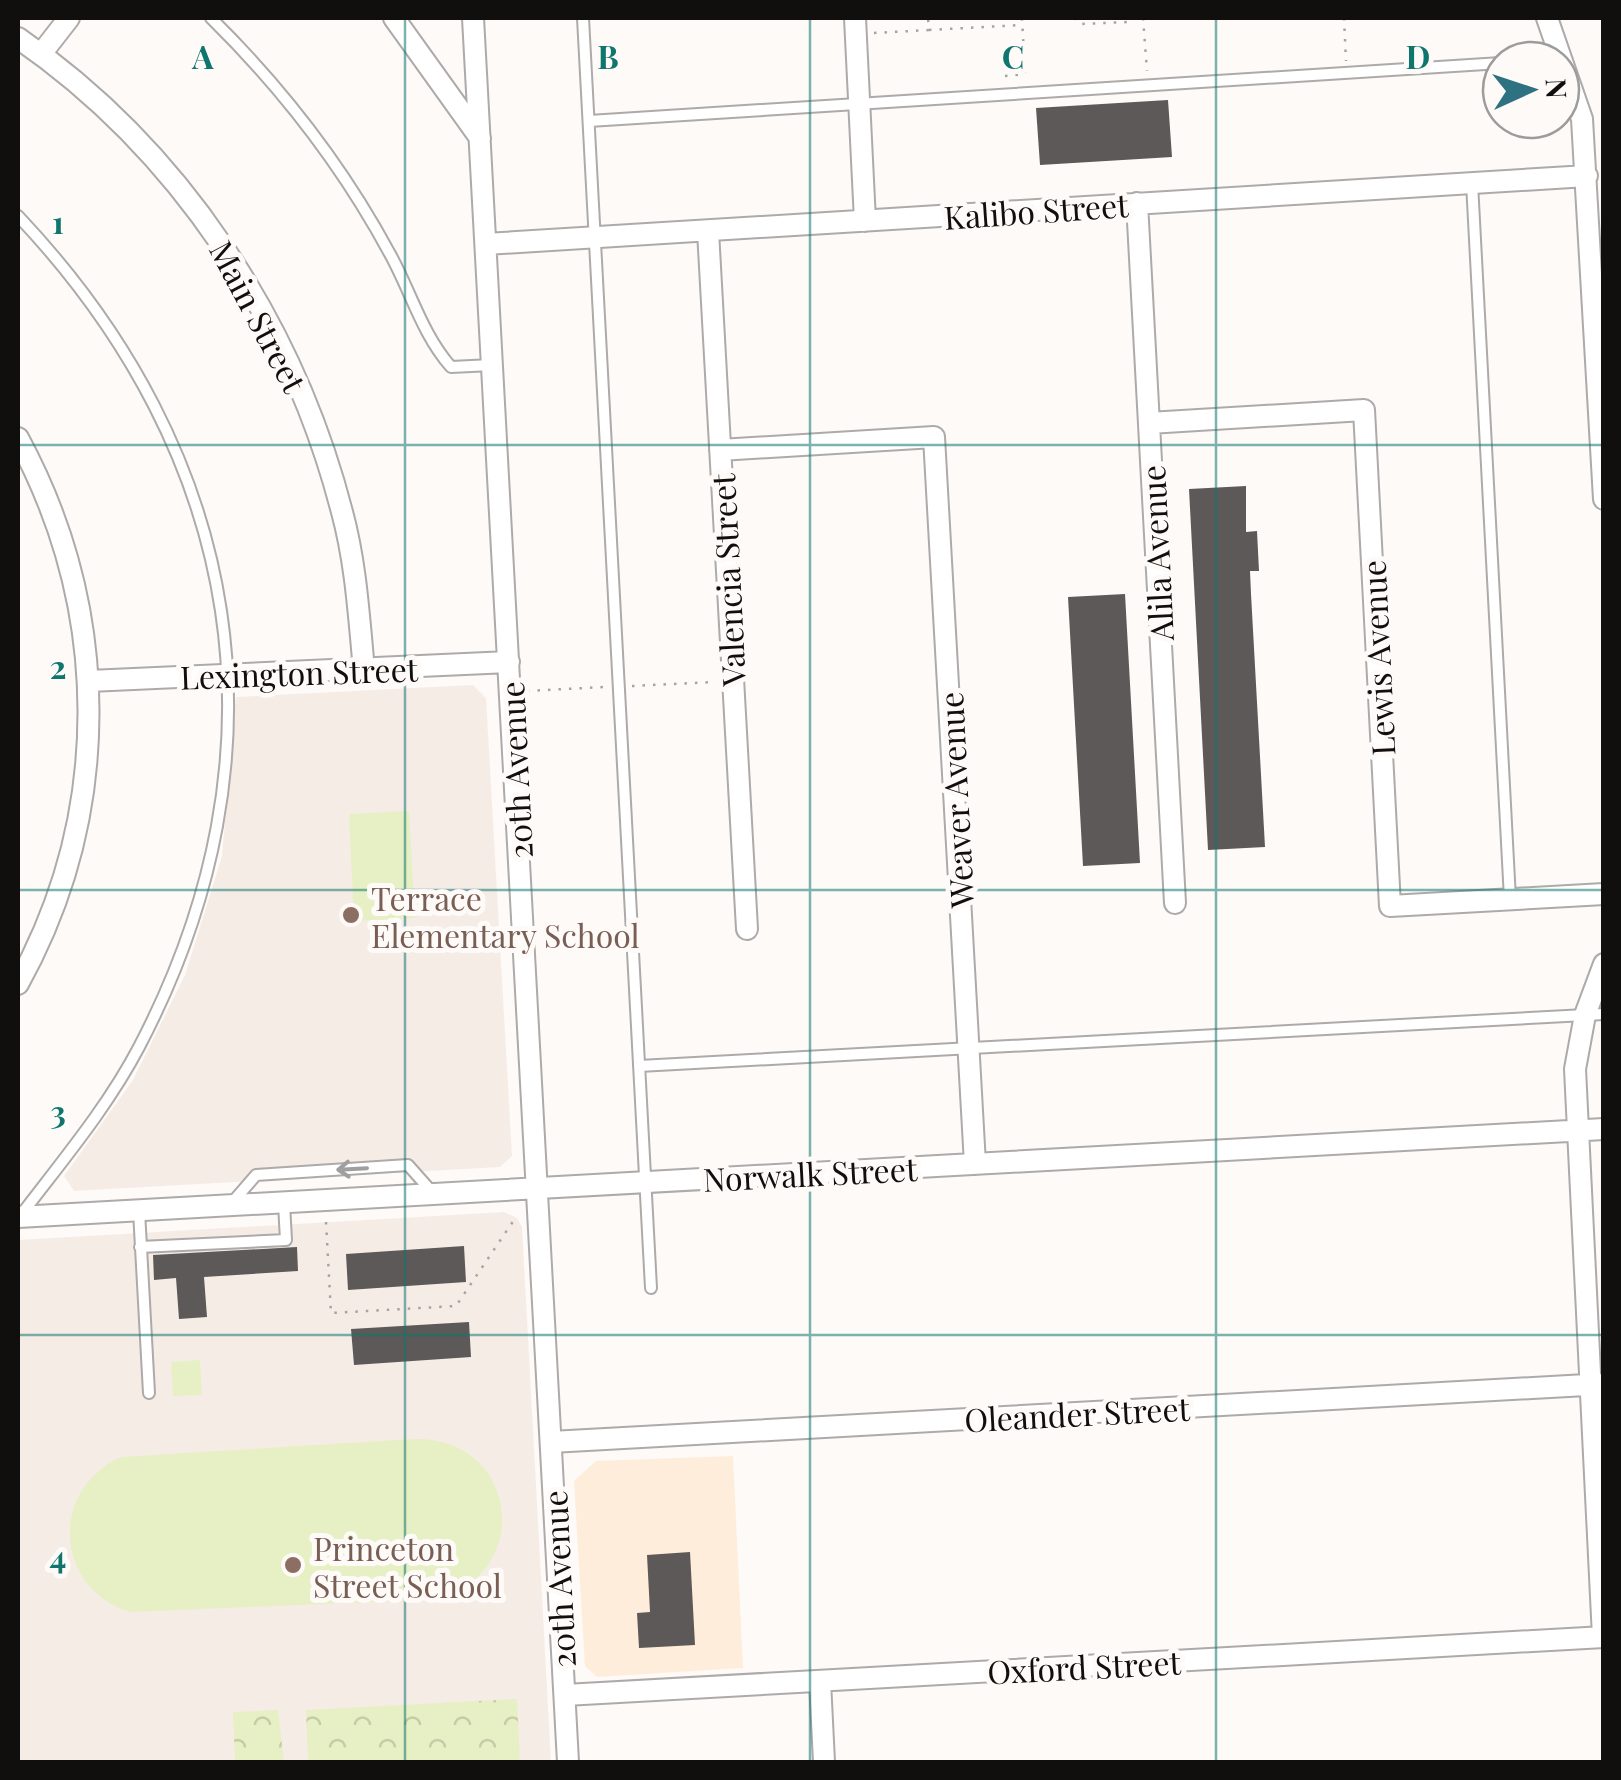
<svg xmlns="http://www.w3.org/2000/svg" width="1621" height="1780" viewBox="0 0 1621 1780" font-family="'Playfair Display',serif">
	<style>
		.commercial { fill: #ffeddc }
		.built { fill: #f6ece6 }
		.park { fill: url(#park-crowns) }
		.pitch { fill: #e6f0c4 }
		.building { fill: #5c5958 }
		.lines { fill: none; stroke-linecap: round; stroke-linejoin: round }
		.lane-casing { stroke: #adaaa9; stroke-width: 14 }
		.street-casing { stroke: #adaaa9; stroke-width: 24 }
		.path { stroke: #a6a4a2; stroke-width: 2.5; stroke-dasharray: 2.5 8; stroke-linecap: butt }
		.lane { stroke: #fff; stroke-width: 10 }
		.street { stroke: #fff; stroke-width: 20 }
		.oneway { stroke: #9f9f9f }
		.grid { fill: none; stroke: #0f766e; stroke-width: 2.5; stroke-opacity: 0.55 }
		.education-dot { fill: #8d6e63; stroke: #fdfaf8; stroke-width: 4 }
		.labels { text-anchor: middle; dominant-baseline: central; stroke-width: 10; stroke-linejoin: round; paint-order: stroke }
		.street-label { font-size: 32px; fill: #100f0e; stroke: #fdfaf8 }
		.education-label { font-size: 32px; fill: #785e54; stroke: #fdfaf8; text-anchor: start }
		.grid-label { font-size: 32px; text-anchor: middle; font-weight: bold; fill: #0f766e; stroke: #fdfaf8; stroke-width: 10; stroke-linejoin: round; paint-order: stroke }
	</style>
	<defs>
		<pattern id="park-crowns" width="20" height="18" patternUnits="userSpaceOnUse" patternTransform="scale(2.5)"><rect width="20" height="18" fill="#e6f0c4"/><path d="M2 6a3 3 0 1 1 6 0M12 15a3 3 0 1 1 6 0" fill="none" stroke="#c4cda7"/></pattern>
	</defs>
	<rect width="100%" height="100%" fill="#fdfaf8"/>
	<path class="commercial" d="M733 1456 743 1668 597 1677 585 1666 574 1481 596 1461Z"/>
	<path class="built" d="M473 685 486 698 512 1156 500 1167 74 1191 64 1176 133 1080 185 975 222 856 236 697Z
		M504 1212 517 1218 522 1227 551 1762H18V1240Z"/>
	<path class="park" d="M517 1699 520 1762H308L306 1710Z
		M278 1710 284 1762H235L233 1712Z"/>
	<path class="pitch" d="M409 811 415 918 354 921 349 814Z
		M200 1360 202 1395 173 1396 171 1362Z
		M414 1439C526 1437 534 1590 422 1600L130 1612C54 1588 49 1490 121 1457Z"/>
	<path class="building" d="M1168 100 1172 157 1040 165 1036 108Z
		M1246 486V532L1257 531 1259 571H1250L1251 594 1265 847 1208 850 1189 489Z
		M1125 594 1140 863 1083 866 1068 597Z
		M464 1246 466 1282 348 1290 346 1254Z
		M297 1247 298 1271 204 1277 207 1317 179 1319 176 1278 154 1280 153 1255Z
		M469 1322 471 1357 354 1365 351 1329Z
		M690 1552 695 1645 639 1648 637 1613 650 1612 647 1555Z"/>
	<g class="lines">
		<g class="lane-casing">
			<path id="lane" d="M211 18C282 88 342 165 390 254 411 292 422 334 451 367L492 365
				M583 18 651 1288
				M1540 60 1563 59
				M589 121 1501 63
				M1472 183 1510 899
				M18 216C244 455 293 753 139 1047 107 1108 62 1161 21 1215
				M639 1066 1604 1014
				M230 1205 256 1175 408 1165 432 1192
				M139 1211 149 1393
				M140 1247 286 1240 284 1204"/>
		</g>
		<g class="street-casing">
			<path id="street" d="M394 18 480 138
				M473 18 568 1762
				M855 18 865 221
				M1547 18 1582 119 1604 499
				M18 38C179 149 293 322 342 512 356 563 359 618 364 670
				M41 54 69 18
				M1137 203 1175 903
				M708 231 747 929
				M486 244 1587 176
				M1149 423 1364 410 1390 906 1604 894
				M18 438C111 610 113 812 18 984
				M720 450 934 437 975 1164
				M89 681 509 662
				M18 1217 1604 1129
				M551 1442 1604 1384
				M1603 1637 1575 1069 1585 1015 1604 964
				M820 1681 824 1762
				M565 1695 1604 1637"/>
		</g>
		<path class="path" d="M1074 18 1081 24 1128 22 1132 18
			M1143 18 1147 71
			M1344 18 1346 61
			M929 30 1022 25
			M874 33 929 30 928 18
			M1005 76 1025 74 1022 18
			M632 686 714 682
			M527 691 604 687
			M326 1222 331 1313 456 1306 516 1217"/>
		<use href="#lane" class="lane"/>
		<use href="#street" class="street"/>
	</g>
	<defs><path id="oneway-shaft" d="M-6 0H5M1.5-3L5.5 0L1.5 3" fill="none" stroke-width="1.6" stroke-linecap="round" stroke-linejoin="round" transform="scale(2.5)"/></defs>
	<use class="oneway" href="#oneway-shaft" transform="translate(352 1169) rotate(177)"/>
	<path class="grid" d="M405 18V1762M810 18V1762M1216 18V1762M18 445H1604M18 890H1604M18 1335H1604"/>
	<g class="education-dot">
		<circle cx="351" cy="915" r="10"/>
		<circle cx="293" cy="1565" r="10"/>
	</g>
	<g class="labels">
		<g class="street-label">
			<text transform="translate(1036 210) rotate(-4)">Kalibo Street</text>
			<text transform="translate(259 316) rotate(62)">Main Street</text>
			<text transform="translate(1156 553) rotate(-93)">Alila Avenue</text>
			<text transform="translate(727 580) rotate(-93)">Valencia Street</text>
			<text transform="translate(1377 658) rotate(-93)">Lewis Avenue</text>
			<text transform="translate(299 672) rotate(-2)">Lexington Street</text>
			<text transform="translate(515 770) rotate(-93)">20th Avenue</text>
			<text transform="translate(955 800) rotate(-93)">Weaver Avenue</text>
			<text transform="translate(810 1173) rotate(-3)">Norwalk Street</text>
			<text transform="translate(1077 1413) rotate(-3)">Oleander Street</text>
			<text transform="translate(558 1579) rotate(-93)">20th Avenue</text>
			<text transform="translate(1084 1666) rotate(-3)">Oxford Street</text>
		</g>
		<g class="education-label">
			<text x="371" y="897">Terrace<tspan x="371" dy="37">Elementary School</tspan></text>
			<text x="313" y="1547">Princeton<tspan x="313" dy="37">Street School</tspan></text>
		</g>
	</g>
	<g class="grid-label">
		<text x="203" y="69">A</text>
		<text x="608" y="69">B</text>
		<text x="1013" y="69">C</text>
		<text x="1418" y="69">D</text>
		<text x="58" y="234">1</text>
		<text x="58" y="679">2</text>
		<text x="58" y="1124">3</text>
		<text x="58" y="1569">4</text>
	</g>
	<rect width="1621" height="1780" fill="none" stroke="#100f0e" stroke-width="40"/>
	<g transform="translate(1531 90) rotate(87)"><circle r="48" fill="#fdfaf8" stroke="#9e9c9a" stroke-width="2.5"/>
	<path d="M0-8L18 38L0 25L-18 38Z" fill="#2e7282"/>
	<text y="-15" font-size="28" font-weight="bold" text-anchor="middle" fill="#100f0e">N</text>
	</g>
</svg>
